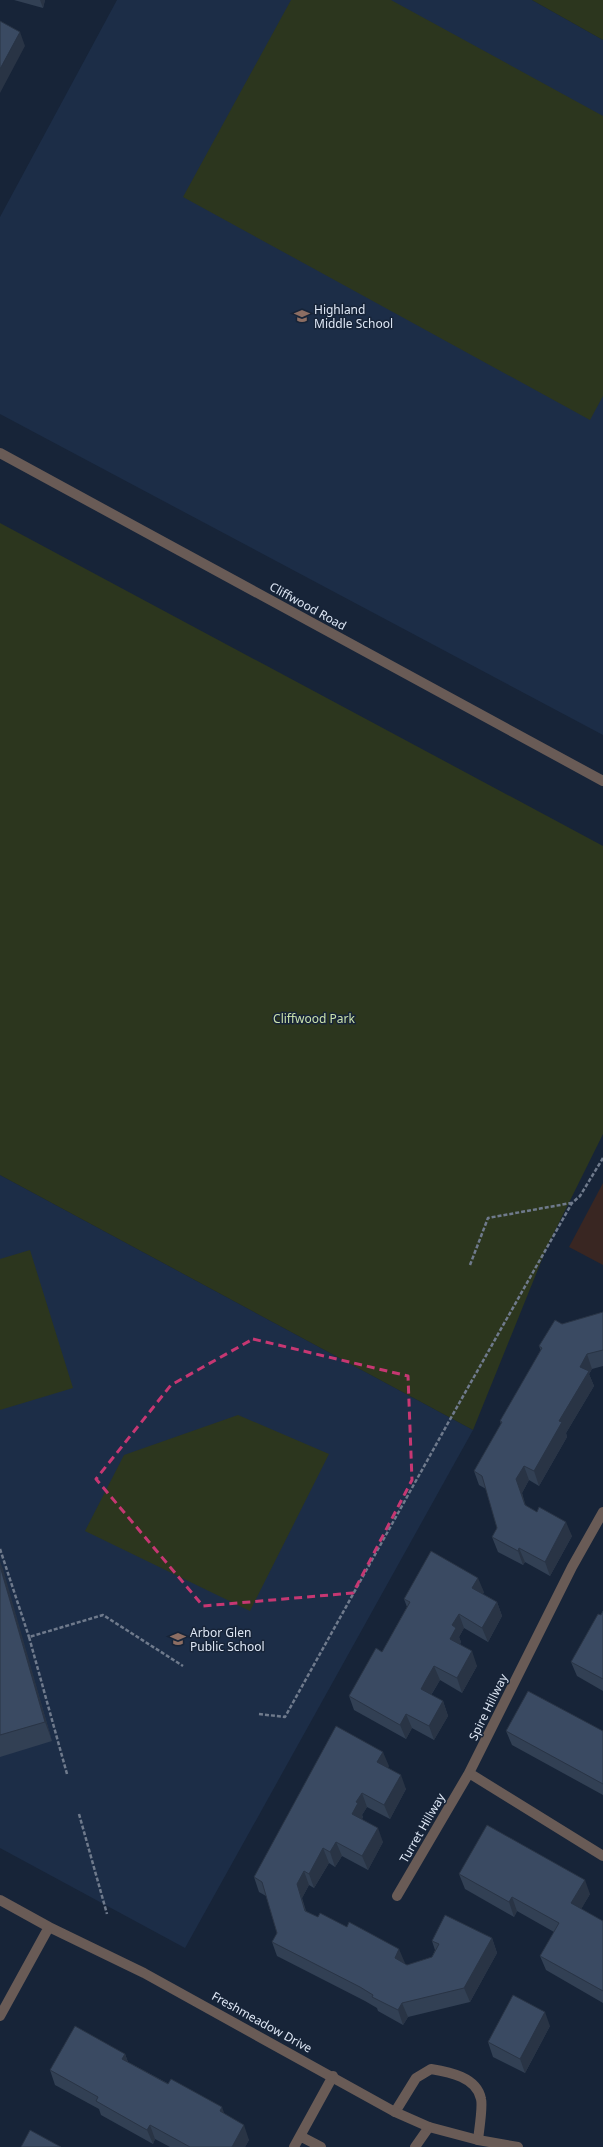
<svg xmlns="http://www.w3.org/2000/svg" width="603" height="2147" viewBox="0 0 603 2147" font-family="'Noto Sans',sans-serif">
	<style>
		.commercial { fill: #392622 }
		.built { fill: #1c2d47 }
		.green { fill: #2c361e }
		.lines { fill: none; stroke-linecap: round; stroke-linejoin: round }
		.path { stroke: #6f7a8c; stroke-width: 2.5; stroke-dasharray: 4 2; stroke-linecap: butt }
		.service { stroke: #695b56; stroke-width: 10 }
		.minor { stroke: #695b56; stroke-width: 10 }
		.wall { fill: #324054 }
		.shaded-wall { fill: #293445 }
		.building { fill: #3a4a62; stroke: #293445 }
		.marked { fill: none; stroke: #c63772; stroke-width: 3; stroke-dasharray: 8 5; stroke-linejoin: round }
		.labels { text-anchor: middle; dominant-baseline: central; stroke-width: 3; stroke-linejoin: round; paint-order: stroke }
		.poi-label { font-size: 12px; fill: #dee7f5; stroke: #172438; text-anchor: start }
		.street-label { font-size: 12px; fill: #dee7f5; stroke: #172438 }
		.park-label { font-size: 12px; fill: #cae1ac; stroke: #172438 }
	</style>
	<rect width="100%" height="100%" fill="#172438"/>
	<path class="commercial" d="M603 1183V1265L569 1247Z"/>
	<path class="built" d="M117 0H532L603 40V735L0 414V217Z
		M0 1175 473 1430 185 1948 0 1848Z"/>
	<path class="green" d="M291 0H391L603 116V396L590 420 183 197Z
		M532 0H603V40Z
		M0 523 603 846V1134L547 1247 473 1430 0 1175Z
		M30 1250 73 1388 0 1410V1259Z
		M238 1415 329 1454 250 1611 85 1531 124 1455Z"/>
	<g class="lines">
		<path class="path" d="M470 1265 488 1218 571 1203
			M0 1549 29 1637
			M259 1714 285 1717 448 1423 572 1203 580 1196 603 1158
			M67 1774 29 1637 103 1615 183 1666
			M79 1814 107 1914"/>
		<path class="service" d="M469 1773 603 1856
			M397 1896 469 1773 572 1567 603 1512
			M395 2112 416 2078 431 2069C449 2072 477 2077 481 2099 483 2107 479 2130 478 2140
			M300 2136 321 2147
			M294 2147 333 2076
			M415 2147 429 2127"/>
		<path class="minor" d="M0 453 603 781
			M0 1900 49 1927 144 1973 395 2112 429 2127 478 2140 518 2147
			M0 2016 49 1927"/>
	</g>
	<path class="wall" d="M14 0H45L43 8Z
		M603 1312V1366L592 1369 589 1374 594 1386 566 1433 567 1437 539 1486 529 1480 522 1493 525 1505 572 1536 550 1576 525 1562 523 1565 498 1552 492 1537 497 1528 486 1489 479 1485 474 1471 501 1424 500 1421 541 1351 539 1346 562 1324Z
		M0 1562 52 1741 0 1757Z
		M484 1592 483 1594 497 1602 502 1616 488 1642 464 1628 459 1637 461 1642 460 1644 477 1666 462 1693 440 1680 433 1692 431 1695 443 1701 448 1716 434 1740 412 1728 406 1739 354 1710 349 1696 382 1652 407 1607 404 1599Z
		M603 1611V1691L577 1676 571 1662Z
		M506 1731H603V1795L512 1745Z
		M389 1766 388 1768 406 1789 390 1819 367 1807 362 1815 363 1817 362 1819 383 1842 368 1870 342 1856 335 1867 329 1863 314 1888 309 1885 302 1898 306 1911 407 1965 432 1957 435 1950 432 1941 492 1938 497 1953 470 2002 408 2017 403 2025 378 2011 377 2008 365 2001 277 1956 272 1942 277 1933 266 1896 259 1892 254 1877Z
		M459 1874 590 1894 581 1909 603 1921V2003L546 1970 540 1956 554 1932 517 1911 514 1917 465 1889Z
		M550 2026 525 2073 493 2057 488 2042Z
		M125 2054 128 2062 225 2114 249 2140 245 2147H170L155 2139 153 2144 101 2115 99 2109 55 2085 50 2070Z"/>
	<path class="shaded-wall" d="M40 0H45L43 8Z
		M20 32 25 46 0 93V69Z
		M587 1354 592 1369 589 1374 594 1386 566 1433 567 1437 539 1486 534 1471 580 1367Z
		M524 1466 529 1480 522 1493 530 1519 516 1479Z
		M566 1522 572 1536 550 1576 545 1562Z
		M519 1548 525 1562 523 1565 518 1551Z
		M0 1562 3 1569 52 1741 45 1722 0 1566Z
		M478 1578 484 1592 478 1602 472 1588Z
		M497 1602 502 1616 488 1642 482 1628Z
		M459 1614 464 1628 459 1637 461 1642 455 1653 450 1639 452 1625Z
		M472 1651 477 1666 462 1693 457 1678Z
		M434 1666 440 1680 426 1703 421 1689Z
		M443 1701 448 1716 434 1740 429 1726Z
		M406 1714 412 1728 406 1739 400 1725Z
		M383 1752 389 1766 382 1777 377 1762Z
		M401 1775 406 1789 390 1819 384 1805Z
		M362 1793 367 1807 362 1815 363 1817 357 1828 352 1814 356 1802Z
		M378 1828 383 1842 368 1870 362 1856Z
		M336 1842 342 1856 335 1867 330 1852Z
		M323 1848 329 1863 314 1888 309 1874Z
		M304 1871 309 1885 302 1898 311 1925 297 1884Z
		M585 1880 590 1894 576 1918 571 1903Z
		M512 1897 517 1911 514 1917 509 1902Z
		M492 1938 497 1953 470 2002 464 1988Z
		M399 1949 405 1963 400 1972 395 1958Z
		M402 2003 408 2017 403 2025 398 2010Z
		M545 2012 550 2026 525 2073 520 2059Z
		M125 2054 130 2068 122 2059Z
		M222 2107 227 2121 220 2111Z
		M150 2125 155 2139 153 2144 147 2130Z
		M244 2125 249 2140 245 2147H232Z"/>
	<path class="building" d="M0 21 20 32 0 69Z
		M603 1312V1350L587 1354 580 1367 589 1371 559 1421 562 1422 534 1471 524 1466 516 1479 525 1505 537 1512 539 1507 566 1522 545 1562 519 1548 518 1551 492 1537 497 1528 482 1476 474 1471 502 1422 500 1421 542 1348 539 1346 555 1320 562 1324Z
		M431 1551 478 1578 472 1588 497 1602 482 1628 459 1614 452 1625 456 1628 450 1639 472 1651 457 1678 434 1666 427 1678 421 1689 443 1701 429 1726 406 1714 400 1725 349 1696 376 1648 382 1652 410 1602 404 1599Z
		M0 1566 45 1722 0 1735Z
		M603 1611V1679L571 1662 598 1614 601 1615Z
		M528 1691 603 1731V1784L506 1731Z
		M336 1726 383 1752 377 1762 401 1775 384 1805 362 1793 356 1802 358 1803 352 1814 378 1828 362 1856 336 1842 330 1852 323 1848 309 1874 304 1871 297 1884 305 1911 318 1917 320 1913 347 1927 349 1922 399 1949 395 1958 407 1965 432 1957 439 1944 432 1941 445 1915 492 1938 464 1988 402 2003 398 2010 372 1997 373 1995 360 1987 272 1942 277 1933 262 1882 254 1877Z
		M487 1825 585 1880 571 1903 603 1921V1991L540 1956 559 1923 512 1897 509 1902 459 1874Z
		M513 1995 545 2012 520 2059 488 2042Z
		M75 2026 125 2054 122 2059 168 2084 171 2079 222 2107 220 2111 244 2125 232 2147H190L150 2125 147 2130 96 2101 98 2097 50 2070Z
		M30 2130 61 2147H21Z"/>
	<path class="marked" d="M253 1339 408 1376 412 1480 353 1593 203 1606 96 1479 171 1385Z"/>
	<defs>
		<g id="school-bare" transform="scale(1.2)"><path d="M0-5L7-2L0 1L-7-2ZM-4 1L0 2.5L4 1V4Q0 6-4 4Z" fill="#8d6e63" stroke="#172438" stroke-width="2.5" paint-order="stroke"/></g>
	</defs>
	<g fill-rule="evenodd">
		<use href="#school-bare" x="302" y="316"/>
		<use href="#school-bare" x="178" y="1639"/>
	</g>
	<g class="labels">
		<g class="poi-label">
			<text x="314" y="309">Highland<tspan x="314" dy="14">Middle School</tspan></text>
			<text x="190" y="1632">Arbor Glen<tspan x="190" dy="14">Public School</tspan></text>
		</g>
		<g class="street-label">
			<text transform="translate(308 606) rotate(29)">Cliffwood Road</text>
			<text transform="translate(488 1707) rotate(-64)">Spire Hillway</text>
			<text transform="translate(422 1828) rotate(-60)">Turret Hillway</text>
			<text transform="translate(262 2022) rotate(29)">Freshmeadow Drive</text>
		</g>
		<g class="park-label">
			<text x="314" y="1018">Cliffwood Park</text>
		</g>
	</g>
</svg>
